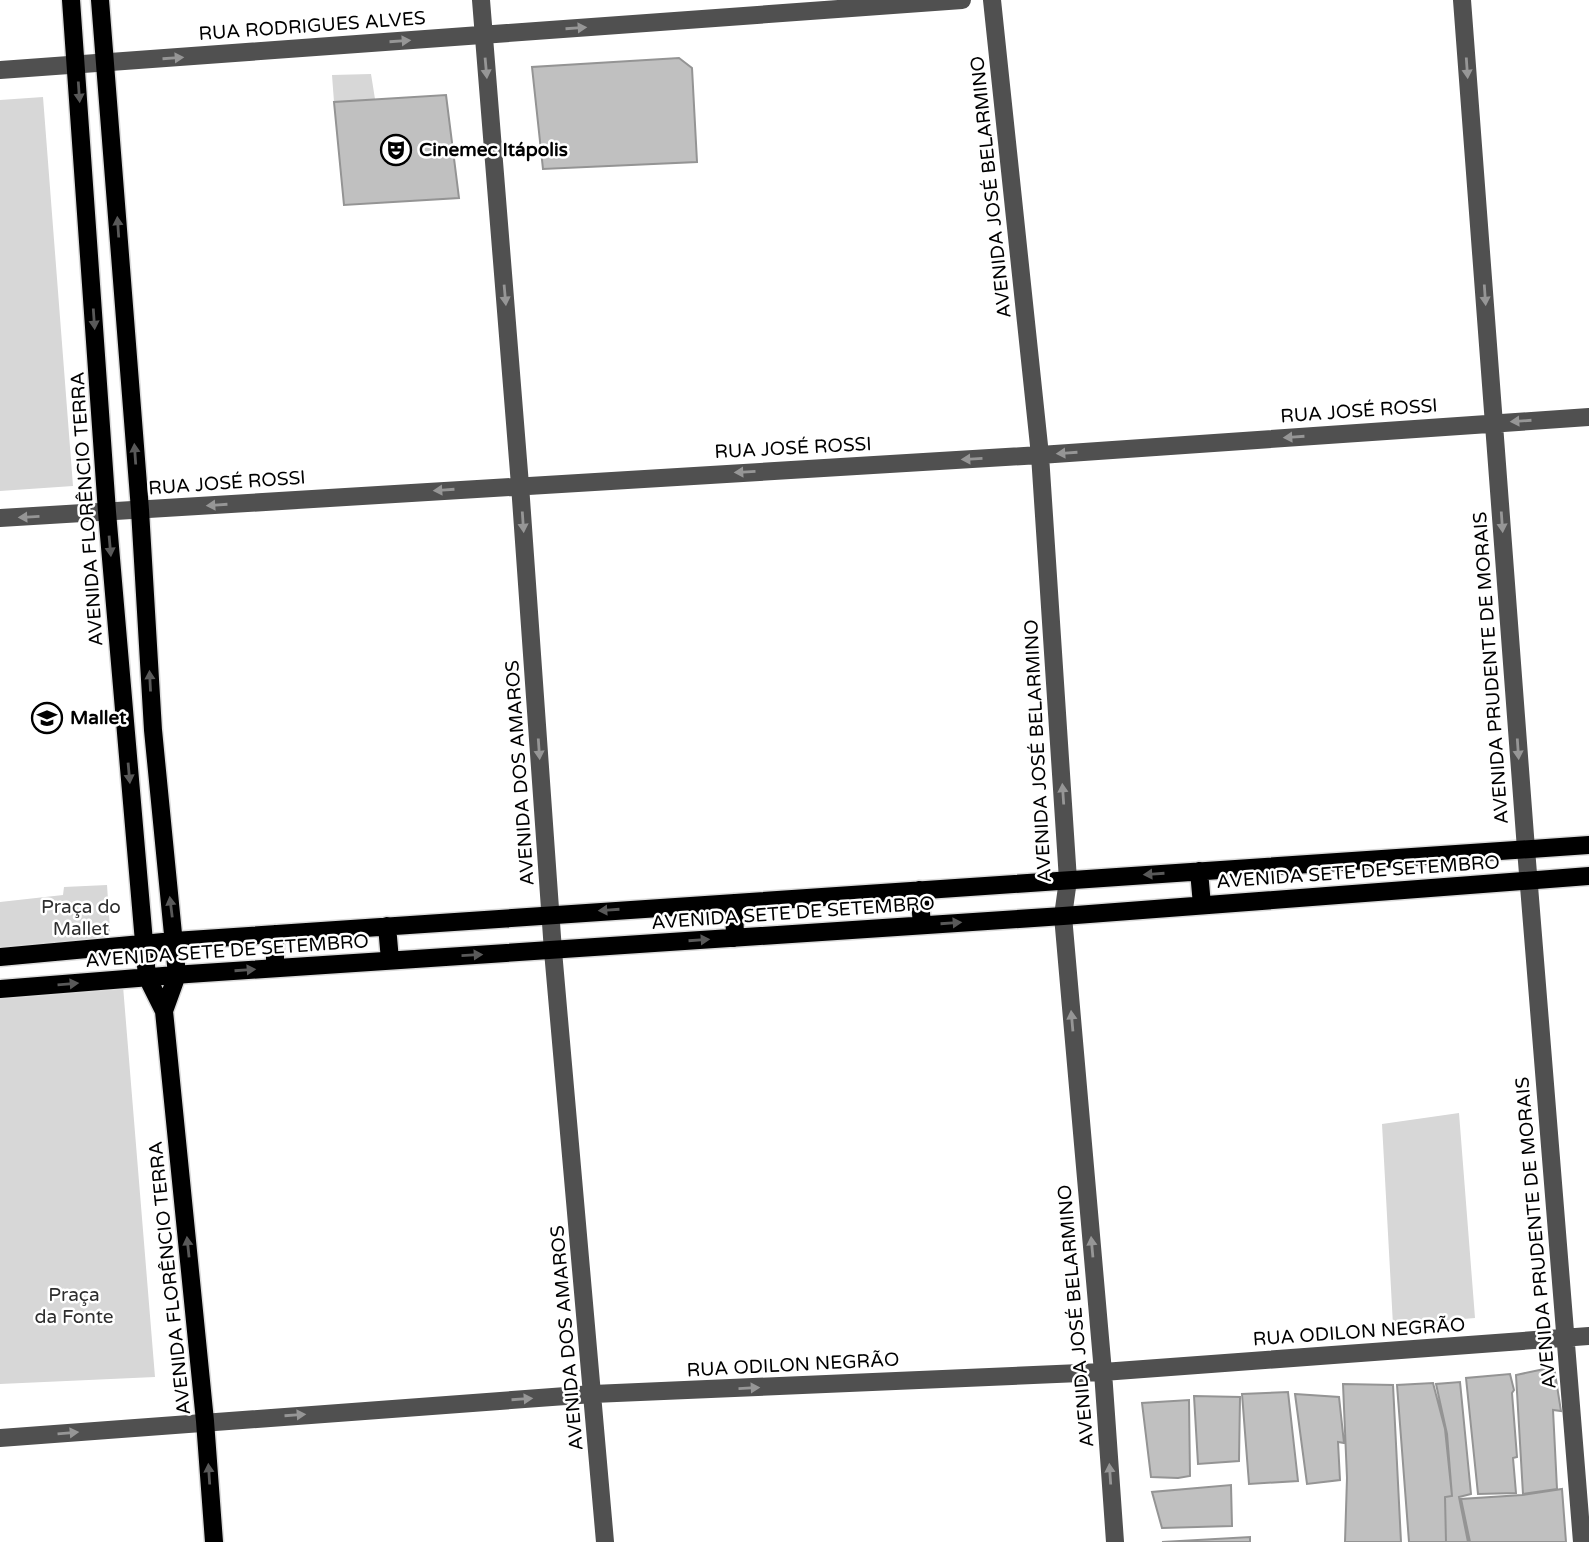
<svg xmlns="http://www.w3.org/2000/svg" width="1589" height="1542" viewBox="0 0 1589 1542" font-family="'Varela Round',sans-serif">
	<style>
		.green { fill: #d7d7d7 }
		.building { fill: #c0c0c0; stroke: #949494; stroke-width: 2 }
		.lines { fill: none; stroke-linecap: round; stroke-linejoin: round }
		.major-casing { stroke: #dbdbdb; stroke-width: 21 }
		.minor { stroke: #505050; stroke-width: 18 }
		.major { stroke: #000; stroke-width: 18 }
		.oneway { fill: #969696 }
		.oneway2 { fill: #595959 }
		.labels { text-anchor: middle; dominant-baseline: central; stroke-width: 5; stroke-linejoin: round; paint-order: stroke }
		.street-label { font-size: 19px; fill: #000; stroke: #fff }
		.poi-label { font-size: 19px; font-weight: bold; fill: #000; stroke: #fff; text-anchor: start }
		.park-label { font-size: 19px; fill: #2e2e2e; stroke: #fff }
	</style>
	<rect width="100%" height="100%" fill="#fff"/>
	<path class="green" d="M371 74 375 99 334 102 332 75Z
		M43 97 73 486 0 491V100Z
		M107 885 111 944 0 953V902L63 895 64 887Z
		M123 986 155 1377 0 1384V996Z
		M1459 1113 1475 1318 1393 1325 1382 1124Z"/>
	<path class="building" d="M679 58 692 68 697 162 543 169 532 67Z
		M446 95 459 198 344 205 334 102Z
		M1554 1367 1561 1411 1553 1410 1557 1489 1523 1494 1516 1375Z
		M1510 1374 1514 1390 1512 1393 1517 1457 1513 1458 1516 1493 1478 1494 1466 1378Z
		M1460 1382 1471 1494 1459 1497 1468 1542H1446L1445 1497 1452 1496 1447 1434 1436 1384Z
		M1433 1383 1445 1429 1452 1496 1445 1497 1446 1542H1409L1397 1385Z
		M1343 1384 1393 1385 1401 1542H1345L1347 1478Z
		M1288 1392 1298 1481 1249 1484 1242 1394Z
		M1295 1394 1339 1397 1344 1443 1338 1442 1340 1480 1307 1484Z
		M1194 1396 1240 1397 1239 1461 1198 1464Z
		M1189 1400 1190 1476 1178 1478 1151 1477 1142 1403Z
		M1231 1485 1232 1526 1162 1528 1152 1492Z
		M1562 1489 1566 1542H1470L1461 1499 1522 1495Z
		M1250 1537V1542H1162Z"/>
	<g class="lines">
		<g class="major-casing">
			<path id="major" d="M71 0 107 512 147 977 164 1011 205 1421 214 1542
				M100 0 140 510 153 730 177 975 164 1011
				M1199 871 1202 905
				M919 890 922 925
				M734 903 735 938
				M387 926 390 960
				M275 934V968
				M0 957 174 941 1589 845
				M0 989 188 974 1063 916 1589 876"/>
		</g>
		<path class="minor" d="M481 0 520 485 553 951 605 1542
			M992 0 1040 455 1068 880 1063 916 1103 1372 1115 1542
			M1462 0 1526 849 1582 1542
			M0 70 962 0
			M0 518 1040 455 1589 417
			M0 1438 593 1394 1103 1372 1589 1336"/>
		<use href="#major" class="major"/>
	</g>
	<defs><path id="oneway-solid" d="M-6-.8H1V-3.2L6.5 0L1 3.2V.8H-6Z" transform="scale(1.75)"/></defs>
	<g class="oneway">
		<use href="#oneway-solid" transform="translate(576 28) rotate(-4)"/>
		<use href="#oneway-solid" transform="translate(400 41) rotate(-4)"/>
		<use href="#oneway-solid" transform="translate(173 58) rotate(-4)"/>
		<use href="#oneway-solid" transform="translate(486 68) rotate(85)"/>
		<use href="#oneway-solid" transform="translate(1467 68) rotate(86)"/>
		<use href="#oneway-solid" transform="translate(505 295) rotate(85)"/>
		<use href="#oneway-solid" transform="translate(1485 295) rotate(86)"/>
		<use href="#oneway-solid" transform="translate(1521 421) rotate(176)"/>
		<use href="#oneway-solid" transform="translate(1294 437) rotate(176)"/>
		<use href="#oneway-solid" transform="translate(1067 453) rotate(176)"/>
		<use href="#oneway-solid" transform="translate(972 459) rotate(177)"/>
		<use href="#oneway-solid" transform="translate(745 472) rotate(177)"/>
		<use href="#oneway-solid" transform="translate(444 490) rotate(176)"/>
		<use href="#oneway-solid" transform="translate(217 505) rotate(176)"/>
		<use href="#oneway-solid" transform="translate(29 517) rotate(177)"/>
		<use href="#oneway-solid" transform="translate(523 522) rotate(86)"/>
		<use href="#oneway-solid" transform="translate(1502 522) rotate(86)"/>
		<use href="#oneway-solid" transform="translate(539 749) rotate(86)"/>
		<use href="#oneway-solid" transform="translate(1518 749) rotate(86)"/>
		<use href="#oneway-solid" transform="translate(1063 794) rotate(-94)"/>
		<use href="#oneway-solid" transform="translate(1072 1021) rotate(-95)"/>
		<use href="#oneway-solid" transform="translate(1092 1247) rotate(-95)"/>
		<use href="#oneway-solid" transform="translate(749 1388) rotate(-3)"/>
		<use href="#oneway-solid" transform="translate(522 1399) rotate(-4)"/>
		<use href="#oneway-solid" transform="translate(295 1415) rotate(-4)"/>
		<use href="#oneway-solid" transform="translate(68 1433) rotate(-5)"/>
		<use href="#oneway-solid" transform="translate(1110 1474) rotate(-94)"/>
	</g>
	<g class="oneway2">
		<use href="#oneway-solid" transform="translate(79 92) rotate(86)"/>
		<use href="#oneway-solid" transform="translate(118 227) rotate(-94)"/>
		<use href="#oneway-solid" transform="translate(94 319) rotate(86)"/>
		<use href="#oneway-solid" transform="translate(135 454) rotate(-94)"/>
		<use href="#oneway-solid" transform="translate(110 546) rotate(85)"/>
		<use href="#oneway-solid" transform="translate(150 681) rotate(-93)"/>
		<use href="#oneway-solid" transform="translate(129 773) rotate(85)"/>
		<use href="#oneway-solid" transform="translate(1154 874) rotate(176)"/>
		<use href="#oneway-solid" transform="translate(171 907) rotate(-97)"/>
		<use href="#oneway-solid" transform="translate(609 910) rotate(176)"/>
		<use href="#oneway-solid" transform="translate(951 923) rotate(-4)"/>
		<use href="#oneway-solid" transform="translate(699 940) rotate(-4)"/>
		<use href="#oneway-solid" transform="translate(472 955) rotate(-3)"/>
		<use href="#oneway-solid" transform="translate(245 970) rotate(-4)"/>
		<use href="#oneway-solid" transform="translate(68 984) rotate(-5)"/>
		<use href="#oneway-solid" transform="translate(188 1247) rotate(-96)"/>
		<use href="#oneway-solid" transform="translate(209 1474) rotate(-94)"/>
	</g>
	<defs>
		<g id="theatre-ring" transform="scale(1.575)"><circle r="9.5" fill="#fff" stroke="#000" stroke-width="1.5"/><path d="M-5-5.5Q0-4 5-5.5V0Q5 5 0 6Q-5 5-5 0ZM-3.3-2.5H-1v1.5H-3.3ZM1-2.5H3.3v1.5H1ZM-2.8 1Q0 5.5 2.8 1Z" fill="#000"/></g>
		<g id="school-ring" transform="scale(1.575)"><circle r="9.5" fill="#fff" stroke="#000" stroke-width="1.5"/><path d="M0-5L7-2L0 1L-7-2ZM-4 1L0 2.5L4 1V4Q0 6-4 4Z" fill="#000"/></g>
	</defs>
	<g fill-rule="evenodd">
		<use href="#theatre-ring" x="396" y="150"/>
		<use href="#school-ring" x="47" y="718"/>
	</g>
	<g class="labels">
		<g class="street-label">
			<text transform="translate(312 26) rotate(-4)">RUA RODRIGUES ALVES</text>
			<text transform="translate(991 187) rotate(-96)">AVENIDA JOSÉ BELARMINO</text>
			<text transform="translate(1359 411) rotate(-4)">RUA JOSÉ ROSSI</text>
			<text transform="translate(793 448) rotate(-3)">RUA JOSÉ ROSSI</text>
			<text transform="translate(227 483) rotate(-4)">RUA JOSÉ ROSSI</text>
			<text transform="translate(87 509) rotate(-94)">AVENIDA FLORÊNCIO TERRA</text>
			<text transform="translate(1491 668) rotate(-94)">AVENIDA PRUDENTE DE MORAIS</text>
			<text transform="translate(1038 751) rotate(-93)">AVENIDA JOSÉ BELARMINO</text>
			<text transform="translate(520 773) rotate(-94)">AVENIDA DOS AMAROS</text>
			<text transform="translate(1358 872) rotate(-4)">AVENIDA SETE DE SETEMBRO</text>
			<text transform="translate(793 913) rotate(-4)">AVENIDA SETE DE SETEMBRO</text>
			<text transform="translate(227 951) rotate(-4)">AVENIDA SETE DE SETEMBRO</text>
			<text transform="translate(1536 1233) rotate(-95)">AVENIDA PRUDENTE DE MORAIS</text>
			<text transform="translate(170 1278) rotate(-96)">AVENIDA FLORÊNCIO TERRA</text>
			<text transform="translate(1076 1316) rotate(-95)">AVENIDA JOSÉ BELARMINO</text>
			<text transform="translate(1359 1332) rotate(-4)">RUA ODILON NEGRÃO</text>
			<text transform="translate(567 1338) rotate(-95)">AVENIDA DOS AMAROS</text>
			<text transform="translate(793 1365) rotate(-3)">RUA ODILON NEGRÃO</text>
		</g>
		<g class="poi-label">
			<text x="419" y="150">Cinemec Itápolis</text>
			<text x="70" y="718">Mallet</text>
		</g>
		<g class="park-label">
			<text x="81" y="907">Praça do<tspan x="81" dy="22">Mallet</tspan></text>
			<text x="74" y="1295">Praça<tspan x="74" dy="22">da Fonte</tspan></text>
		</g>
	</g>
</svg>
